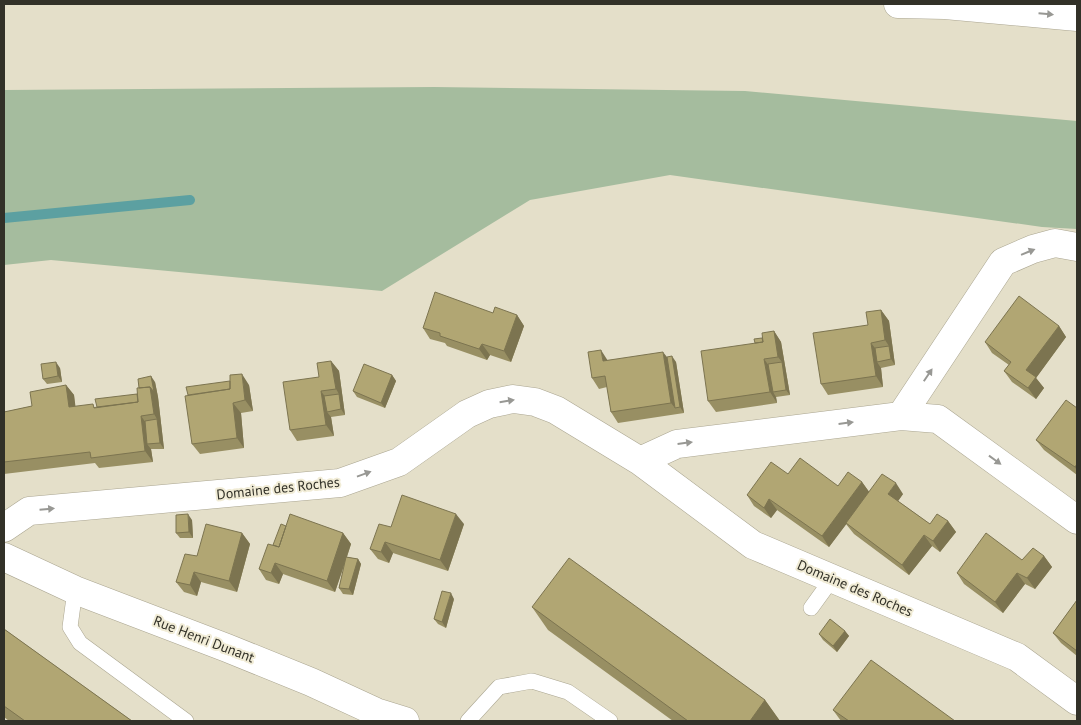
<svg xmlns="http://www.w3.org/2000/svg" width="1081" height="725" viewBox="0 0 1081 725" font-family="'PT Sans',sans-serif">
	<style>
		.green { fill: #a5bc9e }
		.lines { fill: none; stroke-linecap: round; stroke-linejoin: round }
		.stream { stroke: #5ca0a1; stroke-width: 10 }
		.service-casing { stroke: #aaa590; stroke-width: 16 }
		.minor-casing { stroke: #aaa590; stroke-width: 29 }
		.motorway-casing { stroke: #aaa590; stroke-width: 29 }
		.service { stroke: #fff; stroke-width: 15 }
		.minor { stroke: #fff; stroke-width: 28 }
		.motorway { stroke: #fff; stroke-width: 28 }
		.wall { fill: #988f63 }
		.shaded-wall { fill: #7c7450 }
		.building { fill: #b1a673; stroke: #7c7450 }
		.oneway { fill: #989894 }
		.labels { text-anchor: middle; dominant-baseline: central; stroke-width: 4; stroke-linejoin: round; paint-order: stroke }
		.street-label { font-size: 14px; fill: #323128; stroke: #f1ecd6 }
	</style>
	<rect width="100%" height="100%" fill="#e4dfc9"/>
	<path class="green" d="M434 87 745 91 1077 121V229L1042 227 670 175 530 200 382 291 51 260 4 265V90Z"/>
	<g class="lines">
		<path class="stream" d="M4 218 190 200"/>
		<g class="service-casing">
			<path id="service" d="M75 590 70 627 80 643 186 721
				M811 608 832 579
				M468 721 499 687 532 681 568 692 610 721"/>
		</g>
		<g class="minor-casing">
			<path id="minor" d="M901 416 1003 262 1033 249 1055 243 1077 247
				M640 461 677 444 901 416 938 419 1077 520
				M4 528 29 511 340 483 399 462 467 414 489 404 513 399 535 402 556 410 640 461 753 545 1017 657 1077 701
				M4 557 75 590 227 648 311 682 376 712 405 721"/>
		</g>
		<g class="motorway-casing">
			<path id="motorway" d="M898 4 945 5 1077 17"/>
		</g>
		<use href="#service" class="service"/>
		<use href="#minor" class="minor"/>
		<use href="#motorway" class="motorway"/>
	</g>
	<path class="wall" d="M881 310 889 321 895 365 881 368 883 387 828 395 821 384 868 325Z
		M493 313 517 315 524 326 511 362 490 355 487 360 447 346 445 343 430 339 423 328Z
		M1059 326 1066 337 1036 378 1044 388 1036 399 1012 382 1004 371 1009 365 992 353 985 342Z
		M774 331 781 342 790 395 776 397 777 403 716 412 708 401 755 343Z
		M667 357 676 362 684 413 618 423 611 412 607 387 599 389 592 378 608 360Z
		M331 361 339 371 345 415 331 417 334 436 297 441 290 430 319 377Z
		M60 368 62 382 47 384 43 379Z
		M392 375 396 381 385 408 357 397 353 391Z
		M155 382 158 397 164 449H151L153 462 99 468 95 463 4 474V412L32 406 66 385 74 395 75 407H95L137 394 139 388Z
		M249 385 253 411 241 413 244 448 200 454 192 444Z
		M1077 408V475L1044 450 1036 440Z
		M788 474 838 486 862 482 869 492 903 494 898 501 930 524 948 521 956 532 940 552 932 546 909 575 854 534 846 524 829 547 777 510 771 518 754 506 747 495Z
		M192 520 193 538H180L176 533Z
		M464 524 448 571 393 553 389 563 378 559 370 549 391 527Z
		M286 526 343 533 351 544 347 557 358 559 361 564 353 595 343 594 339 588 346 560 335 592 283 574 279 584 266 580 259 569 273 545Z
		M242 533 250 544 237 592 201 582 197 596 184 592 176 582 197 556Z
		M1044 556 1052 567 1035 589 1025 584 1003 613 964 584 957 573Z
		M454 599 446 628 438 624 434 619Z
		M1077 600V656L1061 643 1053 633Z
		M532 607 765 700 780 721H673L548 630Z
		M4 629 132 721H9L4 717Z
		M845 631 849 636 837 652 823 640 819 634Z
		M833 710 955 721H841Z"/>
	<path class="shaded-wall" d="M881 310 889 321 895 365 891 359 889 346 885 340Z
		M517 315 524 326 511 362 504 351Z
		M1059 326 1066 337 1036 378 1044 388 1036 399 1028 388 1026 370Z
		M774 331 781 342 790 395 786 390 782 362 778 357Z
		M871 343 879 353 877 362 881 368 883 387 876 376Z
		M482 344 490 355 487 360 479 349Z
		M601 350 608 361H603Z
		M663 352 671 362 675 408 671 403Z
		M672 356 676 362 684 413 680 407Z
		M764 359 772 370 773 392 776 397 777 403 770 392Z
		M331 361 339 371 345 415 341 409 339 394 336 389Z
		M56 362 60 368 62 382 58 376Z
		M242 374 249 385 253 411 245 400Z
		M392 375 396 381 385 408 381 403Z
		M151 376 155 382 158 397 164 449 160 443 157 419 154 414 150 387Z
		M66 385 74 395 77 418 69 407Z
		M321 391 328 401 327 412 331 417 334 436 326 425Z
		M233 403 241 413 244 448 237 438Z
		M141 416 149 427 147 444 151 449 153 462 145 451Z
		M1077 464V471L1075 467Z
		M862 482 870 493 829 547 822 536Z
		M896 483 903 494 896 504 888 494Z
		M769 499 777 510 771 518 764 508Z
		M188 514 192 520 193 538 189 532Z
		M456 514 464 524 448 571 440 560Z
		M948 521 956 532 940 552 933 541Z
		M242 533 250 544 237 592 229 581Z
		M343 533 351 544 335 592 327 581Z
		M924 535 932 546 909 575 902 565Z
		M385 542 393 553 389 563 381 552Z
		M1044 556 1052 567 1035 589 1027 578Z
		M358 559 361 564 353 595 349 589Z
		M275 563 283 574 279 584 271 573Z
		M194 572 201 582 197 596 190 585Z
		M1017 573 1025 584 1003 613 995 602Z
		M451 593 454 599 446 628 442 622Z
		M845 631 849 636 837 652 833 646Z
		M765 700 780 721H750Z"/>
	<path class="building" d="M435 292 493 313 495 307 517 315 504 351 482 344 479 349 440 336V333L423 328Z
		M1019 296 1059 326 1026 370 1036 377 1028 388 1004 371 1011 362 985 342Z
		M881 310 885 340 871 343 876 376 821 384 813 333 868 325 866 312Z
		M774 331 778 357 764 359 770 392 708 401 701 351 763 342 762 333Z
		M762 338 763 342 755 343 754 339Z
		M889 346 891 359 877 362 875 348Z
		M601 350 603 361 663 352 671 403 611 412 605 376 592 378 588 352Z
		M672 356 680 407 675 408 667 357Z
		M331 361 336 389 321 391 326 425 290 430 283 382 319 377 317 363Z
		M56 362 58 376 43 379 41 364Z
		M782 362 786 390 773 392 768 364Z
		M364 364 392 375 381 403 353 391Z
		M242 374 245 400 233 403 237 438 192 444 185 396 230 389V375Z
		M151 376 154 392 150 387 139 388 138 379Z
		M230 381V389L188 395 186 387Z
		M66 385 69 407 93 404 94 408 138 402 137 388 150 387 154 414 141 416 145 451 91 458 90 452 4 462V412L32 406 30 392Z
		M137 394 138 402 97 407 95 399Z
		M339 394 341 409 327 412 324 396Z
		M1066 400 1077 408V464L1075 467 1036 440Z
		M157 419 160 443 147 444 145 421Z
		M800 458 838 486 848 472 862 482 822 536 769 499 764 508 747 495 771 462 788 474Z
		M882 474 896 483 888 494 930 524 937 514 948 521 933 541 924 535 902 565 846 523Z
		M402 495 456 514 440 560 385 542 381 552 370 549 379 524 391 527Z
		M188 514 189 532 176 533V515Z
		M290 514 343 533 327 581 275 563 271 573 259 569 268 544 279 547Z
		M206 524 242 533 229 581 194 572 190 585 176 582 185 554 197 556Z
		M281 524 286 526 279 547 273 545Z
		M986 533 1022 560 1033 548 1044 556 1027 578 1017 573 995 602 957 573Z
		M346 557 358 559 349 589 339 588Z
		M569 558 765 700 750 721H688L532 607Z
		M442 591 451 593 442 622 434 619Z
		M1077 600V651L1053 633Z
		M830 619 845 631 833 646 819 634Z
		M4 629 132 721H25L4 706Z
		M871 660 955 721H849L833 710Z"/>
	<defs><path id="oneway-solid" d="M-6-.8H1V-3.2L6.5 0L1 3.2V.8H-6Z" transform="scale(1.25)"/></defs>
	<g class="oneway">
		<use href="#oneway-solid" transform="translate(1046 14) rotate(5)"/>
		<use href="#oneway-solid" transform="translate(1028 252) rotate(-22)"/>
		<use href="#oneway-solid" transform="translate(928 375) rotate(-56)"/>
		<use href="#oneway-solid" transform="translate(507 401) rotate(-9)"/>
		<use href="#oneway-solid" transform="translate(846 423) rotate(-7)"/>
		<use href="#oneway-solid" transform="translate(685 443) rotate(-7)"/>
		<use href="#oneway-solid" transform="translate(995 460) rotate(36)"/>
		<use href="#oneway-solid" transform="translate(364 474) rotate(-20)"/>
		<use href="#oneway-solid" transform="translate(47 509) rotate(-5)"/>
	</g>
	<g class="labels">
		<g class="street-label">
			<text transform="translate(278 488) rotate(-6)">Domaine des Roches</text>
			<text transform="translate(855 588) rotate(23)">Domaine des Roches</text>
			<text transform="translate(204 639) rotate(21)">Rue Henri Dunant</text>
		</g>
	</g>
	<rect width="1081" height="725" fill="none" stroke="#323128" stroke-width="10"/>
</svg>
